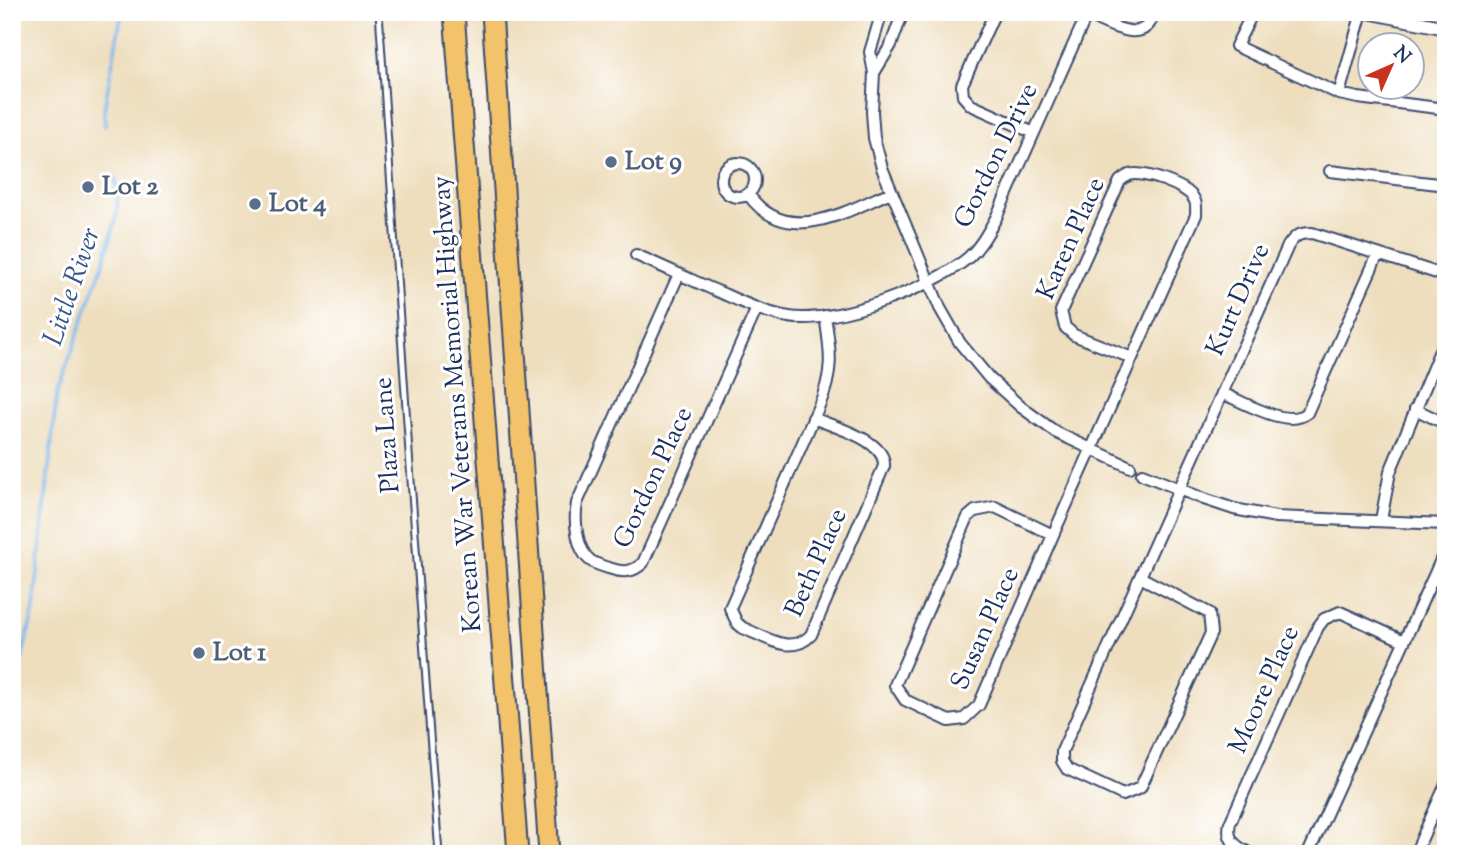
<svg xmlns="http://www.w3.org/2000/svg" width="1458" height="866" viewBox="0 0 1458 866" font-family="'Sorts Mill Goudy',serif">
	<style>
		.lines { fill: none; stroke-linecap: round; stroke-linejoin: round }
		.stream { stroke: #79b7ec; stroke-width: 3.5 }
		.service-casing { stroke: #3b496c; stroke-width: 9 }
		.minor-casing { stroke: #3b496c; stroke-width: 14 }
		.tertiary-casing { stroke: #3b496c; stroke-width: 16 }
		.motorway-casing { stroke: #3b496c; stroke-width: 23 }
		.service { stroke: #fff; stroke-width: 5 }
		.minor { stroke: #fff; stroke-width: 10 }
		.tertiary { stroke: #fff; stroke-width: 12 }
		.motorway { stroke: #f2c36a; stroke-width: 19 }
		.service-dot { fill: #5c6f8a; stroke: #fff; stroke-width: 2.5 }
		.labels { text-anchor: middle; dominant-baseline: central; stroke-width: 6; stroke-linejoin: round; paint-order: stroke }
		.street-label { font-size: 26px; fill: #1b2f5e; stroke: #fff }
		.service-label { font-size: 26px; font-weight: bold; fill: #4e5e75; stroke: #fff; text-anchor: start }
		.water-label { font-size: 28px; font-style: italic; fill: #375889; stroke: #fff }
	</style>
	<rect width="100%" height="100%" fill="#fff"/>
	<filter id="ink" filterUnits="userSpaceOnUse"><feTurbulence type="fractalNoise" baseFrequency=".0143" numOctaves="2"/><feDisplacementMap in="SourceGraphic" scale="14" xChannelSelector="R" yChannelSelector="G"/><feConvolveMatrix kernelMatrix="1 2 1 2 8 2 1 2 1" color-interpolation-filters="sRGB"/></filter>
	<filter id="wash" filterUnits="userSpaceOnUse"><feTurbulence type="fractalNoise" baseFrequency=".00686" numOctaves="4" result="noise"/><feDisplacementMap in="SourceGraphic" scale="28" xChannelSelector="R" yChannelSelector="G"/><feGaussianBlur stdDeviation="1.57" result="paint"/><feColorMatrix in="noise" values="0 0 0 0 0 0 0 0 0 0 0 0 0 0 0 0 0 1.4 0 .05"/><feComposite in="paint" operator="in"/></filter>
	<g filter="url(#wash)">
		<rect width="100%" height="100%" fill="#eedebe"/>
		<g class="lines">
			<path class="stream" d="M105 126 104 109 122 12
				M12 698 34 609 57 393 105 258 116 219 118 196 115 177"/>
		</g>
	</g>
	<g filter="url(#ink)">
		<g class="lines">
			<g class="service-casing">
				<path id="service" d="M379 12 410 467 439 854"/>
			</g>
			<g class="minor-casing">
				<path id="minor" d="M882 12 870 52 874 73 872 112 874 138 882 168 940 308 960 343 989 378 1021 407 1057 433 1130 467
					M995 12 962 85 963 96 971 105 1034 133
					M1253 12 1236 46 1339 94 1358 98 1446 109
					M1087 15C1109 24 1146 48 1154 12
					M874 73 891 45 903 12
					M1339 94 1362 12
					M721 180a17 17 0 1 1 34 0a17 17 0 1 1-34 0Z
					M1330 171 1446 185
					M748 194C786 248 845 212 891 192
					M636 255C664 267 691 280 719 292 742 302 764 313 789 317 835 325 934 287 969 257 981 246 988 232 996 218L1088 12
					M679 274 577 503C574 520 576 550 591 561 597 565 605 567 612 569 624 573 633 572 643 563L757 308
					M1222 393C1243 402 1288 429 1307 413L1378 254
					M1415 409 1446 424
					M813 418C834 427 886 440 884 466L811 635C791 656 766 637 743 628L737 623 730 608 818 408C834 373 831 353 825 316
					M1142 474 1204 499 1234 509 1276 517 1446 524
					M995 507 1053 535 979 705 964 719 949 721 905 700 895 685 968 517 975 511Z
					M1381 520 1390 472 1446 336
					M1053 535 1196 215C1196 210 1197 203 1194 199 1188 186 1142 170 1129 175 1127 176 1121 180 1120 181L1061 311 1065 327 1074 335 1132 358
					M1140 577 1209 613 1211 633 1143 782 1140 788 1123 795 1067 769 1062 761V751L1288 246C1295 235 1300 233 1312 233L1446 276
					M1251 854C1236 847 1226 840 1230 823L1318 627 1324 619 1340 612 1404 641
					M1308 854 1446 549
					M1415 854 1446 784"/>
			</g>
			<g class="tertiary-casing">
				<path id="tertiary" d="M1368 12 1446 28"/>
			</g>
			<g class="motorway-casing">
				<path id="motorway" d="M454 12 518 854
					M492 12 549 854"/>
			</g>
			<use href="#service" class="service"/>
			<use href="#minor" class="minor"/>
			<use href="#tertiary" class="tertiary"/>
			<use href="#motorway" class="motorway"/>
		</g>
	</g>
	<g class="service-dot">
		<circle cx="611" cy="162" r="7"/>
		<circle cx="88" cy="187" r="7"/>
		<circle cx="255" cy="204" r="7"/>
		<circle cx="199" cy="653" r="7"/>
	</g>
	<g class="labels">
		<g class="street-label">
			<text transform="translate(997 156) rotate(-64)">Gordon Drive</text>
			<text transform="translate(1072 239) rotate(-66)">Karen Place</text>
			<text transform="translate(1239 300) rotate(-66)">Kurt Drive</text>
			<text transform="translate(458 404) rotate(-94)">Korean War Veterans Memorial Highway</text>
			<text transform="translate(388 435) rotate(-94)">Plaza Lane</text>
			<text transform="translate(654 478) rotate(-65)">Gordon Place</text>
			<text transform="translate(817 563) rotate(-66)">Beth Place</text>
			<text transform="translate(986 629) rotate(-66)">Susan Place</text>
			<text transform="translate(1265 690) rotate(-66)">Moore Place</text>
		</g>
		<g class="service-label">
			<text x="625" y="162">Lot 9</text>
			<text x="102" y="187">Lot 2</text>
			<text x="269" y="204">Lot 4</text>
			<text x="213" y="653">Lot 1</text>
		</g>
		<g class="water-label">
			<text transform="translate(73 287) rotate(-71)">Little River</text>
		</g>
	</g>
	<rect width="1458" height="866" fill="none" stroke="#fff" stroke-width="42"/>
	<g transform="translate(1391 66) rotate(45)"><circle r="33" fill="#ffffff" stroke="#a4acbf" stroke-width="2"/>
	<path d="M0-5L12 26L0 18L-12 26Z" fill="#c8321e"/>
	<text y="-10" font-size="19" font-weight="bold" text-anchor="middle" fill="#1b2f5e">N</text>
	</g>
</svg>
